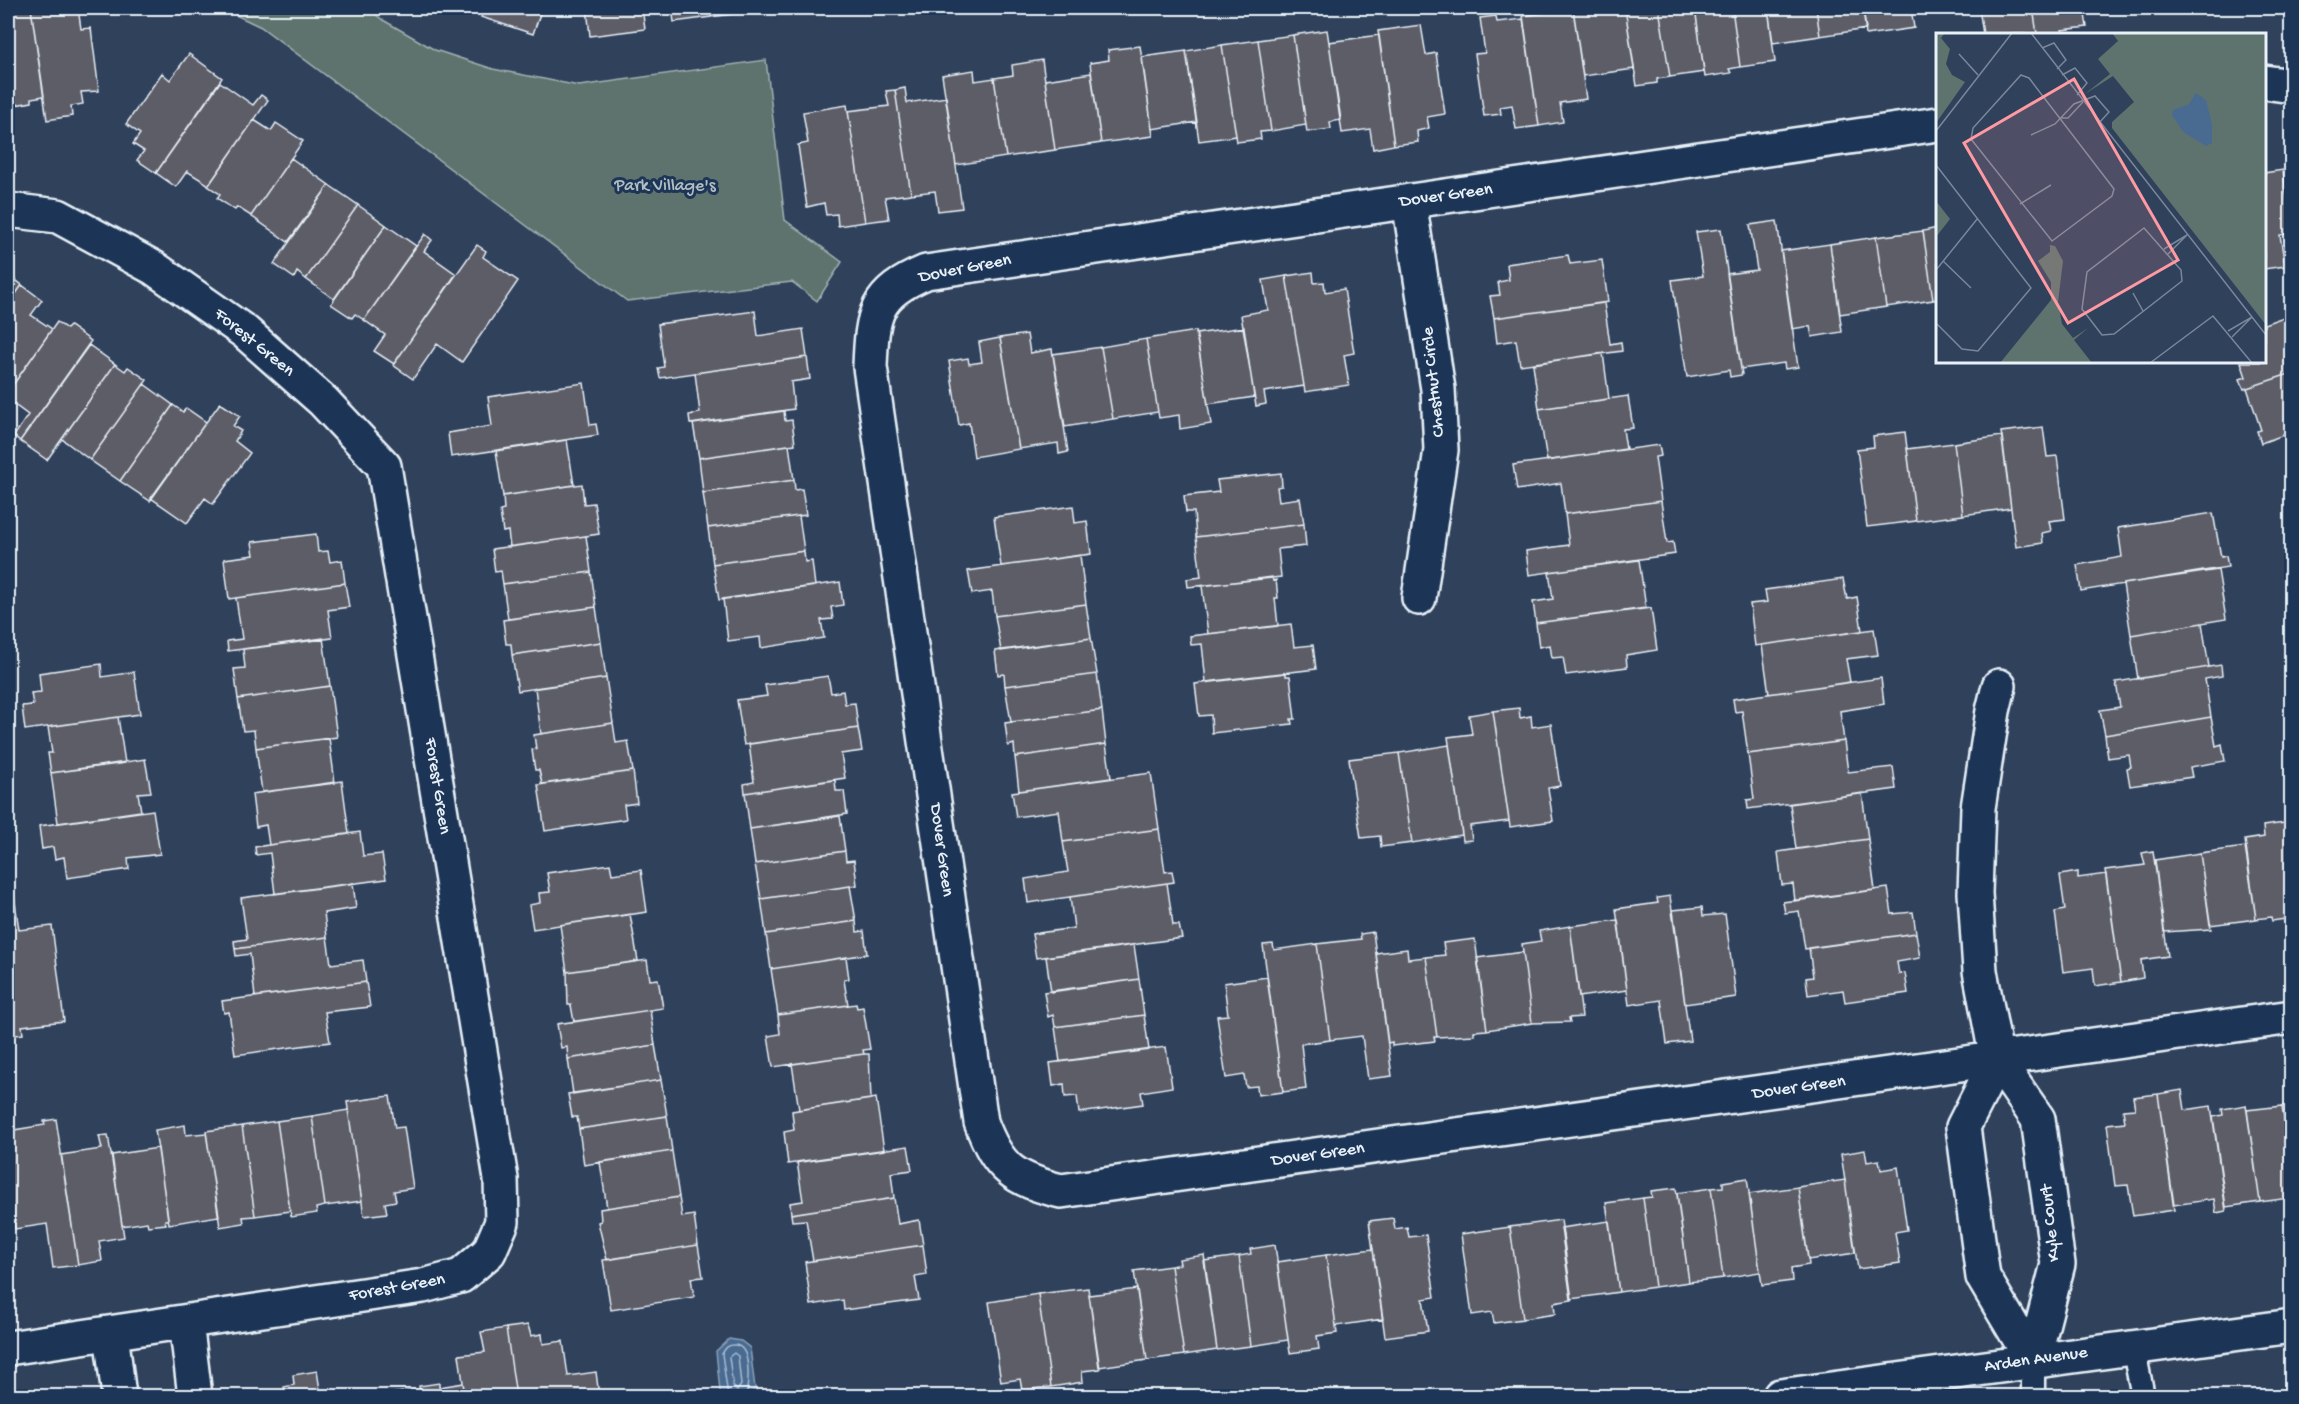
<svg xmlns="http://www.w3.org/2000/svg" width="2299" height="1404" viewBox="0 0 2299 1404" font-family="'Gochi Hand',sans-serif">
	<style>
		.green { fill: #5e736e; stroke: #a3b2b3; stroke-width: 1.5 }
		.water { fill: #4a6b91; stroke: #89a1ba; stroke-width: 1.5 }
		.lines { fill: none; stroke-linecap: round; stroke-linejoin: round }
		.shore { stroke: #a9bbcf; stroke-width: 1.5 }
		.building { fill: #5d5d67; stroke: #e8f1f8; stroke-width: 1.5 }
		.service-casing { stroke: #e8f1f8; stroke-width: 27 }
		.minor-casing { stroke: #e8f1f8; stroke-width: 38 }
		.tertiary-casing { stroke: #e8f1f8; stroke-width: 38 }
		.service { stroke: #1d3557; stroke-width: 22 }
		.minor { stroke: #1d3557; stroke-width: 33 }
		.tertiary { stroke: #1d3557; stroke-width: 33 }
		.labels { text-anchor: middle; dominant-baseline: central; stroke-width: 6; stroke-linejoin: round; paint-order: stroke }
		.park-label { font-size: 18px; fill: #b1bfc1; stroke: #1d3557 }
		.street-label { font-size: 18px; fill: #e8f1f8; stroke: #1d3557 }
		.inset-road { fill: none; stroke: #7a879a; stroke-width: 1.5 }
		.view { fill: #ff9aa2; fill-opacity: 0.15; stroke: #ff9aa2; stroke-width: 3 }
		.inset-edge { fill: none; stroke: #e8f1f8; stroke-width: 3 }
	</style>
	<rect width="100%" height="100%" fill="#30415c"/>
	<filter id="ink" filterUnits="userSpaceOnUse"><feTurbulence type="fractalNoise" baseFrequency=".0167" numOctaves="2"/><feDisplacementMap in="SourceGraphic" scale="12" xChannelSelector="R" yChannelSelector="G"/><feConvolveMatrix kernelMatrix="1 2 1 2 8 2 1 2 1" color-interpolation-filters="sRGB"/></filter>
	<g filter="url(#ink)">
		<path class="green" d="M221 8H367L383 20 435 50 493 69 579 86 766 60 785 220 842 262 817 301 792 282 627 301 261 27Z"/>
		<path class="water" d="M729 1339 741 1341 750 1348 755 1388 750 1396H723L720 1391 716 1351Z"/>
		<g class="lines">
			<path class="shore" d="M734 1353 738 1356 741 1385 737 1391 733 1386 729 1357Z
				M728 1396 722 1354C725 1349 727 1345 733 1345 753 1344 748 1385 746 1396"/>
		</g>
		<path class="building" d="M31 8 44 96 32 98V102L9 106 8 10Z
			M31 8H78L81 29 91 28 99 91 81 92 83 104 71 106 72 116 47 120Z
			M485 8H542L533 34 481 17Z
			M587 8H642L645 29 590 36Z
			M672 8H710L711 17 674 22Z
			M710 8H747L748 12 711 17Z
			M1573 8H1625L1634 69 1583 76Z
			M1625 8H1659L1670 77 1657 79V83L1637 86Z
			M1659 8H1695L1704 72 1670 77Z
			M1695 8H1732L1740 67 1729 69 1731 73 1705 77Z
			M1732 8H1768L1775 62 1740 67Z
			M1768 8H1816L1820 36 1773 43Z
			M1816 8H1863L1866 29 1820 36Z
			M1863 8H1911L1914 28 1866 35Z
			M1979 8H2033L2037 34H1983Z
			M2033 8H2084L2087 27 2062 30 2063 34H2037Z
			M1573 9 1586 99 1560 103 1563 122 1539 126 1523 16Z
			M1496 16 1497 22 1523 19 1539 126 1516 129 1512 105 1500 107 1501 114 1484 116 1475 54 1485 53 1480 18Z
			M1421 25 1426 55 1436 53 1445 114 1427 117 1429 128 1417 131 1418 142 1394 145 1378 31Z
			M1327 30 1341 120 1330 122 1331 129 1307 132 1293 35Z
			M1293 35 1306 125 1271 131 1258 40Z
			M1379 35 1394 145 1373 149 1370 129 1342 133 1329 42Z
			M1258 40 1271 131 1260 132 1261 139 1237 142 1222 45Z
			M1222 45 1236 136 1199 141 1186 51Z
			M1140 46 1153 136 1101 143 1090 63 1109 60 1108 50Z
			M1186 51 1197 122 1152 129 1142 57Z
			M189 54 222 78 156 173 137 160 144 151 133 144 140 134 126 124 162 73 170 80Z
			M1042 60 1055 150 1006 157 994 78 1013 75 1012 65Z
			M974 70 975 81 994 78 1006 157 956 165 942 75Z
			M1091 73 1101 143 1055 150 1045 80Z
			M220 82 253 105 261 95 268 100 209 185 187 171 176 187 156 173Z
			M905 88 907 103 946 97 962 208 938 211 935 191 911 194 895 90Z
			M895 90 911 194 885 197 889 219 865 222 848 111 889 106 886 91Z
			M847 105 865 222 838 226 837 214 826 215 824 203 807 207 798 145 808 143 803 112Z
			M254 120 271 131 276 123 303 141 251 216 237 207 235 210 217 198 220 194 208 186Z
			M291 158 329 185 288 242 251 216Z
			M2283 170 2292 233 2280 235 2285 266 2264 269V173Z
			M329 185 358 205 306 279 297 272 294 278 274 264Z
			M358 205 386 225 334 299 306 279Z
			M1777 221 1798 367 1785 369 1784 363 1741 369 1727 274 1757 270 1750 225Z
			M386 225 416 246 364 320 355 314 352 318 331 304Z
			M1938 228V299L1933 300 1923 231Z
			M1721 229 1742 375 1730 377 1729 370 1687 377 1672 280 1703 276 1696 232Z
			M1923 231 1933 300 1886 307 1876 237Z
			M425 234 432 240 424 251 456 274 394 364 374 351 385 335 364 320Z
			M1876 237 1886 307 1840 314 1830 244Z
			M1830 244 1842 332 1812 337 1810 326 1792 329 1781 251Z
			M477 245 486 251 483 257 518 281 462 362 437 344 413 379 393 365Z
			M1568 255 1570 264 1602 260 1608 302 1494 318 1490 296 1500 295 1498 282 1509 280 1507 264Z
			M1313 272 1314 283 1324 282 1325 292 1344 289 1354 353 1344 355 1349 385 1305 392 1286 276Z
			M8 274 22 285 8 305Z
			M1286 276 1304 386 1264 392 1266 404 1256 406 1241 315 1268 310 1263 280Z
			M22 285 42 300 31 315 52 329 8 392V305Z
			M1604 303 1610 344 1621 342 1622 351 1520 365 1516 340 1497 343 1494 318Z
			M755 311 758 336 803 329 807 357 660 378 658 368 664 367 658 324Z
			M2292 314V373L2244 389 2240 379 2246 377 2241 362H2264V324Z
			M57 322 67 329 70 326 91 341 20 441 14 436 28 415 8 400V392Z
			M1244 327 1254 397 1208 404 1196 334Z
			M1196 331 1211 424 1180 429 1179 415 1159 418 1146 339Z
			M1027 334 1030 353 1052 349 1068 452 1059 454 1058 443 1019 449 1000 338Z
			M1000 338 1019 449 974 457 969 423 959 425 949 361 968 358 969 364 982 362 979 342Z
			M1146 339 1158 412 1113 419 1101 347Z
			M89 345 115 364 47 460 20 441Z
			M1101 347 1113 419 1065 427 1053 354Z
			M1603 353 1609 399 1539 409 1533 364Z
			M807 357 810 379 791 382 794 409 690 424 689 415 700 413 695 373Z
			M115 364 125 371 128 367 147 380 90 460 62 439Z
			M2292 373V432L2261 443 2257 431 2261 430 2247 388Z
			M584 383 590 425 596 424 598 435 451 457 448 433 492 426 488 397Z
			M144 384 173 405 120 481 90 460Z
			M1628 396 1633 428 1623 429 1626 449 1547 461 1539 409Z
			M220 403 240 416 233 426 241 431 235 441 250 453 213 504 205 498 187 523 151 498Z
			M173 405 183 412 186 408 206 422 150 501 120 481Z
			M784 411 785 421 792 420 795 444 699 458 693 424Z
			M2043 427 2047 457 2057 456 2065 519 2049 521 2051 531 2042 533 2043 543 2016 547 2001 432Z
			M1905 432 1916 521 1867 527 1857 449 1874 447 1873 436Z
			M2002 436 2011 508 1963 515 1954 443Z
			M567 440 574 485 503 496 496 451Z
			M1954 443 1963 515 1916 521 1907 449Z
			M789 445 794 480 703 493 699 458Z
			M1659 445 1661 456 1655 457 1661 501 1565 514 1561 483 1517 490 1513 465Z
			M1281 473 1282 486 1277 487 1279 501 1300 498 1304 524 1196 537 1194 512H1186L1184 496 1219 492 1217 480Z
			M794 480 795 490 802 489 806 515 708 528 703 493Z
			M582 484 584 504 594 503 599 534 510 547 508 531 503 532 500 511 504 510 503 496Z
			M1661 501 1667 543 1673 542 1675 554 1529 575 1526 551 1569 545 1565 514Z
			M1073 506 1075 523 1087 521 1091 554 1001 566 994 517Z
			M2213 513 2221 557 2226 556 2228 567 2081 591 2077 565 2122 557 2118 528Z
			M799 516 804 551 713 564 708 528Z
			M1304 524 1306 546 1278 549 1281 577 1188 587 1187 579 1201 577 1196 537Z
			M316 534 318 552 328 551 330 562 342 560 345 583 229 599 224 559 254 555 252 542Z
			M586 536 591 572 503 584 501 571 495 572 492 549Z
			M804 551 805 562 812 561 815 586 719 600 713 564Z
			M1080 555 1086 604 995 616 992 591 972 594 968 571Z
			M1639 560 1646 608 1536 623 1533 602 1553 599 1549 572Z
			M2218 570 2226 619 2131 635 2123 584Z
			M591 572 596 607 508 619 503 584Z
			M1272 577 1273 581 1276 580 1278 598H1275L1278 626 1208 634 1202 586Z
			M1843 579 1847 599 1857 597 1862 631 1755 646 1750 604 1767 602 1765 590Z
			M840 582 843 605 831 607 833 619 821 620 824 638 761 648 760 637 728 641 723 599Z
			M345 583 349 607 328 610 332 638 228 651 227 641 242 639 236 598Z
			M1086 604 1091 638 1001 651 995 616Z
			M596 607 601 642 512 655 511 644H506L503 620Z
			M1651 608 1657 650 1626 655 1627 667 1566 675 1563 657 1552 658 1550 645 1539 647 1536 623Z
			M8 609 13 648 8 649Z
			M2202 623 2209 667 2138 679 2131 635Z
			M1291 624 1294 647 1313 645 1316 669 1206 682 1202 644 1191 645 1190 636Z
			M1874 629 1878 655 1846 659 1850 682 1769 694 1762 645Z
			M323 638 330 686 238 699 234 669 245 668 243 649Z
			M1091 638 1097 674 1005 686 1004 674 998 675 995 651Z
			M601 642 606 678 518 691 512 655Z
			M101 664 102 677 134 672 140 714 25 730 22 706 33 705 31 693 41 692 39 673Z
			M2221 665 2222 676 2205 679 2211 717 2105 735 2100 710 2120 707 2116 682Z
			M1286 673V676H1290L1295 719H1291L1292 724 1212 733 1211 715 1199 716 1195 684Z
			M1097 674 1102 710 1011 722 1005 686Z
			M828 676 831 693 843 691 845 704 855 703 858 728 744 745 737 700 767 696 765 685Z
			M606 678 613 723 541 734 535 688Z
			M1881 678 1884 704 1840 711 1844 741 1748 754 1742 711 1735 712 1733 699Z
			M330 686 337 737 256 748 254 730 243 731 238 699Z
			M1519 708 1520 718 1531 716 1532 727 1551 724 1560 786 1548 788 1553 821 1510 827 1493 711Z
			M1102 710 1106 744 1015 757 1014 744 1008 746 1005 723Z
			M1493 711 1509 821 1470 826 1472 840 1463 841 1448 737 1472 734 1469 715Z
			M118 717 125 763 51 773 48 753H52L48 727Z
			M2211 717 2216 746 2222 744 2225 761 2190 767 2192 777 2130 786 2127 768 2131 767 2129 755 2108 758 2105 735Z
			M613 723 616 743 628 741 633 771 542 784 539 770H535L532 750 536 749 534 735Z
			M858 728 862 751 841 754 845 778 745 793 744 784 754 782 749 744Z
			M329 738 335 783 262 792 256 748Z
			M1844 741 1848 772 1893 767 1896 789 1748 809 1747 800 1754 799 1748 754Z
			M1106 744 1111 778 1019 791 1015 757Z
			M1449 745 1462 835 1412 843 1399 753Z
			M1399 753 1412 843 1381 847 1380 836 1361 838 1349 759Z
			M145 759 151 792 138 793 141 811 58 823 51 773Z
			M633 771 637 803 624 805 626 819 545 831 538 785Z
			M1151 773 1159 829 1063 842 1059 811 1016 817 1012 792Z
			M835 780 836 791H844L847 814 750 829 745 793Z
			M342 781 349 834 269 845 266 825 256 827 252 794Z
			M1862 793 1868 839 1796 849 1790 804Z
			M153 810 160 854 128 858 129 869 67 878 64 857 55 859 53 847 42 849 39 826Z
			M840 816 845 851 755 864 750 829Z
			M2292 822V918L2272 921 2271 917 2256 919 2245 840 2264 837 2263 826Z
			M1159 829 1165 872 1172 871 1174 882 1028 903 1025 879 1068 872 1063 842Z
			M360 832 363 856 382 854 386 879 275 894 270 853 256 855 255 847Z
			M1868 839 1875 890 1795 901 1793 884 1782 885 1778 852Z
			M2245 847 2256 919 2210 925 2200 853Z
			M845 851 846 861 854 860 857 885 761 899 755 864Z
			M2153 851 2168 956 2141 960 2143 978 2121 982 2105 870 2145 865 2142 853Z
			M2200 853 2211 929 2164 932 2155 860Z
			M610 864 612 874 641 870 647 912 533 929 529 905 540 903 539 893 550 892 547 873Z
			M2078 872V878L2106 874 2121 982 2095 986 2093 968 2063 972 2055 912 2065 910 2060 875Z
			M353 883 356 908 324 913 327 937 235 949 234 941 247 939 241 898Z
			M1167 883 1173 925H1179L1182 938 1036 958 1032 934 1074 928 1070 897Z
			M850 886 856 921 766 934 761 899Z
			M8 888H13L19 930 52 926 64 1021 22 1026 23 1034 8 1036Z
			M1888 888 1892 914 1913 912 1916 933 1805 949 1799 911 1785 913 1783 902Z
			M1670 896 1690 1041 1667 1044 1661 1000 1629 1005 1616 909 1658 903 1657 898Z
			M1702 907 1703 916 1725 914 1736 997 1685 1004 1673 910Z
			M630 914 638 961 567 972 560 925Z
			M1618 920 1627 990 1579 997 1570 926Z
			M856 921 857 932 864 931 867 954 771 969 766 934Z
			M1570 926 1582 1017 1569 1018 1570 1022 1532 1023 1522 944 1541 941 1539 931Z
			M1373 932 1392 1076 1368 1079 1362 1036 1330 1040 1317 944 1361 939 1360 934Z
			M1916 933 1920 958 1897 962 1899 974 1905 973 1908 993 1845 1002 1843 990 1808 995 1806 978 1813 977 1809 948Z
			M327 937 331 964 363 960 366 982 255 997 250 954 236 956 235 949Z
			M1475 939 1487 1030 1474 1031V1035L1437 1037 1426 957 1445 955 1443 943Z
			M1273 944 1274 950 1317 944 1330 1040 1301 1044 1306 1089 1283 1092 1263 945Z
			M1134 945 1139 979 1051 992 1046 957Z
			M1407 949 1408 959 1426 957 1437 1037H1434L1435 1041 1392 1046V1042L1388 1043 1376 953Z
			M1523 952 1532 1023 1487 1030 1477 958Z
			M846 957 849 979 844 980 848 1005 778 1015 771 969Z
			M647 960 650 980 658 979 663 1008 574 1022 571 1005H568L567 972Z
			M1267 977 1283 1092 1258 1095 1257 1086 1246 1087 1244 1075 1226 1078 1217 1016 1228 1015 1224 983Z
			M1139 979 1144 1015 1055 1027 1053 1015 1048 1017 1044 992Z
			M366 982 370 1007 325 1012 330 1042 235 1055 229 1012 224 1013 222 1001Z
			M856 1004 857 1008 863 1007 870 1049 863 1050 864 1054 773 1067 768 1036 780 1034 778 1015Z
			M650 1010 655 1045 568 1059 567 1047 561 1048 557 1024Z
			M1144 1015 1149 1050 1060 1062 1055 1027Z
			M655 1045 661 1080 573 1094 568 1059Z
			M1166 1047 1172 1087 1141 1092 1143 1104 1079 1113 1077 1096 1065 1097 1064 1084 1053 1086 1050 1063Z
			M864 1054H869L871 1099 799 1110 792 1064Z
			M661 1080 667 1116 579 1129 577 1117H572L568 1094Z
			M2182 1090 2185 1110 2211 1106 2226 1211 2216 1213 2214 1199 2174 1205 2158 1094Z
			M2158 1094 2174 1210 2133 1216 2128 1185 2115 1186 2107 1124 2125 1122 2123 1110 2135 1109 2133 1097Z
			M390 1096 395 1128 404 1127 413 1188 394 1191 396 1201 385 1203 387 1213 364 1216 347 1102Z
			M876 1098 884 1150 788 1164 784 1132 794 1130 792 1111Z
			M2246 1105 2260 1202 2226 1207 2213 1117 2223 1115 2222 1109Z
			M2292 1105V1171L2282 1106Z
			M2282 1106 2292 1171V1216L2289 1198 2260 1202 2247 1110Z
			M348 1110 362 1201 325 1206 312 1116Z
			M312 1116 325 1206 316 1208 317 1213 291 1217 277 1121Z
			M667 1116 672 1151 584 1165 579 1129Z
			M56 1119 78 1265 53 1268 47 1224 15 1229 8 1176V1131L45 1125 44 1121Z
			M277 1121 290 1211 255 1216 242 1126Z
			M185 1125 186 1135 206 1133 219 1216 169 1224 155 1130Z
			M242 1126 255 1216 243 1217 244 1223 220 1227 206 1131Z
			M108 1135 124 1237 99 1241 102 1261 78 1265 61 1155 102 1149 99 1136Z
			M908 1146 912 1170 891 1173 894 1198 791 1214 790 1203 803 1201 797 1162Z
			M158 1148 168 1220H165L166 1224 148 1226 147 1222 122 1226 112 1155Z
			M1865 1150 1867 1162 1879 1160 1881 1170 1898 1167 1907 1230 1895 1232 1900 1263 1858 1269 1841 1154Z
			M672 1151 679 1197 607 1208 600 1162Z
			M1747 1178 1760 1272 1723 1278 1711 1188 1723 1187V1182Z
			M1845 1180 1855 1253 1808 1260 1798 1187Z
			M1798 1187 1809 1265 1791 1268 1792 1281 1762 1285 1749 1194Z
			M1676 1188 1689 1282 1655 1287 1643 1198 1652 1197 1651 1191Z
			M1711 1188 1723 1278 1689 1282 1677 1193Z
			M679 1197 682 1217 694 1215 698 1245 607 1260 598 1222 601 1221 600 1209Z
			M894 1198 898 1224 919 1220 923 1245 813 1261 806 1220 792 1221 791 1214Z
			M1643 1198 1655 1287 1619 1292 1606 1203Z
			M1393 1218 1395 1229 1407 1227 1409 1237 1426 1235 1435 1297 1423 1299 1428 1331 1385 1337 1369 1221Z
			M1561 1220 1572 1300 1554 1303 1555 1314 1523 1319 1510 1227Z
			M1609 1221 1619 1292 1571 1299 1561 1228Z
			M1510 1227 1523 1319 1494 1323 1492 1312 1472 1315 1461 1234Z
			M698 1245 703 1277 691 1278 694 1297 611 1310 603 1260Z
			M923 1245 927 1275 915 1277 919 1300 844 1310 843 1300 811 1305 805 1262Z
			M1275 1245 1288 1340 1251 1346 1239 1256 1251 1254 1250 1249Z
			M1373 1249 1383 1319 1336 1326 1326 1255Z
			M1204 1255 1217 1350 1184 1355 1171 1266 1180 1264 1179 1259Z
			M1326 1255 1337 1333 1317 1336 1319 1349 1290 1353 1277 1262Z
			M1239 1256 1251 1346 1217 1350 1204 1261Z
			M1171 1266 1184 1355 1147 1360 1134 1271Z
			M1088 1288 1100 1369 1082 1371 1083 1382 1051 1387 1038 1294Z
			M1137 1289 1147 1360 1099 1367 1089 1295Z
			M1038 1294 1051 1387 1022 1390 1020 1379 1001 1382 989 1302Z
			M528 1325 531 1336 542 1334 543 1344 563 1341 568 1376 596 1372 599 1396H516L506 1328Z
			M506 1328 516 1396H465L459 1355 485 1352 481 1332Z
			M317 1371 321 1396H285L284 1387 294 1385 293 1375Z
			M439 1383V1387L463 1383 465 1396H417L416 1390H420L419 1386Z
			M416 1390 417 1396H377Z"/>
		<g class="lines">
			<g class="service-casing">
				<path id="service" d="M2133 1346 2143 1396
					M2033 1396V1361"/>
			</g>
			<g class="minor-casing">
				<path id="minor" d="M2264 82 2292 86
					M1938 124 926 272C874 294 872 314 870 367L981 1122C998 1168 1013 1179 1061 1191L2292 1017
					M1409 201 1438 389 1441 450 1419 598
					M8 210 58 216 154 268 245 332 323 401 384 466 501 1179 502 1222 489 1252 461 1276 423 1286 8 1348
					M1999 686 1993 711 1978 808 1975 893 1980 971 1997 1060 2038 1119 2058 1264 2033 1361
					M1997 1060 1963 1127 1983 1277 2033 1361
					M186 1322 195 1396
					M111 1333 119 1396"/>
			</g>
			<g class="tertiary-casing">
				<path id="tertiary" d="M1780 1396 2292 1326"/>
			</g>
			<use href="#service" class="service"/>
			<use href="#minor" class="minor"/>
			<use href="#tertiary" class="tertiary"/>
		</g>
	</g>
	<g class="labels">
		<g class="park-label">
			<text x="665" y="186">Park Village's</text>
		</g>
		<g class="street-label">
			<text transform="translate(1446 196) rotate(-8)">Dover Green</text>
			<text transform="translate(965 269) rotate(-11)">Dover Green</text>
			<text transform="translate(254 343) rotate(39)">Forest Green</text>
			<text transform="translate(1434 382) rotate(-96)">Chestnut Circle</text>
			<text transform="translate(437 786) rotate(81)">Forest Green</text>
			<text transform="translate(941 850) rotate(82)">Dover Green</text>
			<text transform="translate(1799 1088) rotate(-8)">Dover Green</text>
			<text transform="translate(1318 1155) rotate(-8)">Dover Green</text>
			<text transform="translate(2051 1223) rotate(-96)">Kyle Court</text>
			<text transform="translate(397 1288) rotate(-10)">Forest Green</text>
			<text transform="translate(2036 1360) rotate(-8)">Arden Avenue</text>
		</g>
	</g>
	<g transform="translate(1936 33)">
		<rect width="330" height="330" fill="#30415c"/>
		<path d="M0 0H9L5 5 14 16 10 31 16 42 29 49 0 90ZM176 0H330V292L176 95V89L198 69 177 43 149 61 174 41 162 26 182 8ZM0 168 14 186 0 204ZM114 212 119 213 127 228 122 269 126 291 137 305 152 295 138 307 156 330H64L115 267V249L102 228 114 219Z" fill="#5e736e"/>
		<path d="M260 60 270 67 276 91V110L270 113 247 99 236 82 237 77 253 71Z" fill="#4a6b91"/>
		<path class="inset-road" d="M95 0 330 302M106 15 118 10 130 27 121 36M23 21 42 42M85 42 93 45 178 156 176 163 116 208 35 106 37 95ZM126 42 139 35 151 50 141 62M125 85H132L147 69M0 98 76 0M95 102 119 91 138 71 159 63 173 79 163 90M0 132 95 255 42 318 26 316 0 290M84 171 115 152M208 195 245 237 246 248 178 301 166 302 146 276 151 239ZM228 216 251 202M232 221 251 202M7 228 35 255M0 237 42 185M197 260 207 278M292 298 316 284M296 304 316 284M214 330 277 283 316 330"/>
		<path class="view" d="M138 46 242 227 132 290 28 110Z"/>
		<rect width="330" height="330" class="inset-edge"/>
	</g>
	<rect width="2299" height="1404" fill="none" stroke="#1d3557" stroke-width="30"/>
	<rect x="15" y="15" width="2269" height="1374" fill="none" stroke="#e8f1f8" stroke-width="2" filter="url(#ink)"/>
</svg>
